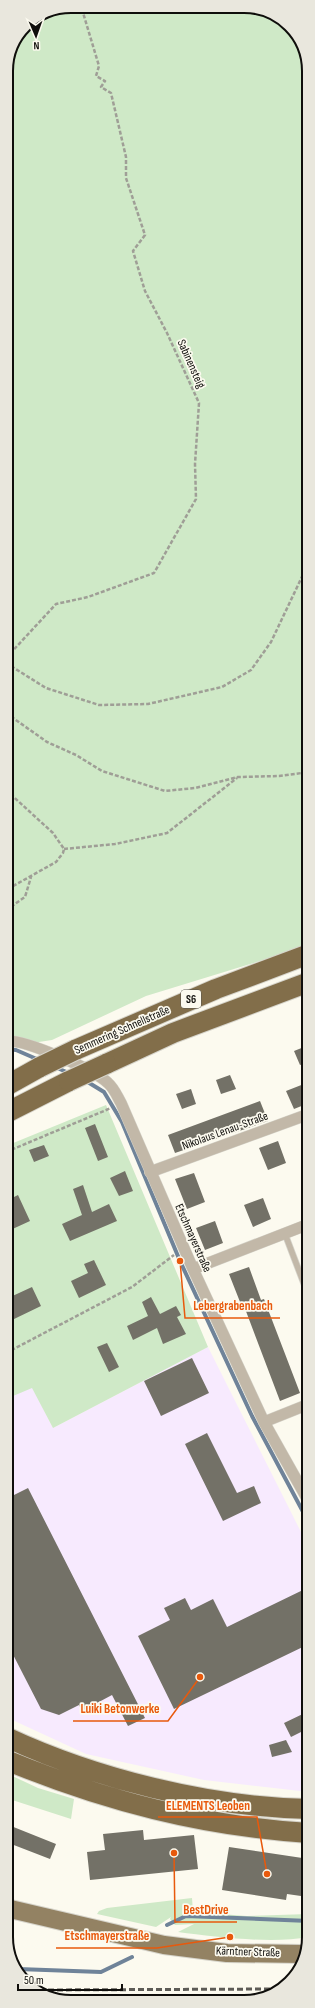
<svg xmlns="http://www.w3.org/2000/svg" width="315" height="2008" viewBox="0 0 315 2008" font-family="'Sofia Sans Condensed',sans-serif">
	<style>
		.industrial { fill: #f7eafe }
		.green { fill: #cfe9c7 }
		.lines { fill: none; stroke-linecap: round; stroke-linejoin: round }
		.stream { stroke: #6f8399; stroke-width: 4 }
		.building { fill: #737167 }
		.lane-casing { stroke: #d6d4cb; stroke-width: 7 }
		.street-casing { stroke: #d6d4cb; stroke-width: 12 }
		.primary-casing { stroke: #d6d4cb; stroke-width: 20 }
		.highway-casing { stroke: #d6d4cb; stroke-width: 22 }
		.path { stroke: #9f9e96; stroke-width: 2.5; stroke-dasharray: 4 2; stroke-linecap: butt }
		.lane { stroke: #c2b8a8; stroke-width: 5.5 }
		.street { stroke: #c2b8a8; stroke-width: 11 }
		.primary { stroke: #938263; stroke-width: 18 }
		.highway { stroke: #826e4a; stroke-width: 20 }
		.rail { stroke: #5d5b56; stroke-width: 3; stroke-dasharray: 6 3; stroke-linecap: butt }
		.highway-bridge-casing { stroke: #d6d4cb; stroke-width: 22; stroke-linecap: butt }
		.highway-bridge { stroke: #826e4a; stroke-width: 20 }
		.labels { text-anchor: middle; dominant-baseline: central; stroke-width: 3.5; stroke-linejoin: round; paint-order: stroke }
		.shield { fill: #fcfaef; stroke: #56554f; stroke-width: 1 }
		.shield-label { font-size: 11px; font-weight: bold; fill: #0f0e0b }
		.street-label { font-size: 12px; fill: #0f0e0b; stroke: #fcfaef }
		.rim { fill: none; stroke: #0f0e0b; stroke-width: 2 }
		.leader { fill: none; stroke: #e8590c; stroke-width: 1.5 }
		.callout-dot { fill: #e8590c; stroke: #fcfaef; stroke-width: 1.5 }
		.callout-label { font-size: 13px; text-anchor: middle; font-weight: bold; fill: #e8590c; stroke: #fcfaef; stroke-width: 3.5; stroke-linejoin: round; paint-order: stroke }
	</style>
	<rect width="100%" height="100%" fill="#fcfaef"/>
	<path class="industrial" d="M208 1347 309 1548V1792L204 1780 86 1754 6 1717V1399L32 1387 53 1428Z"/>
	<path class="green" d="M71 6 261 8 293 28 309 66V946L146 996 52 1040 6 1047V67L25 25Z
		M106 1105 208 1347 53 1428 32 1388 6 1399V1146Z
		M6 1773 38 1788 74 1799 71 1819 6 1798Z
		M192 1898 193 1912 247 1916 309 1914V1937C271 1944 217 1937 178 1932L194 1924 175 1925 170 1919 171 1917 156 1927 97 1914 99 1911 107 1908Z"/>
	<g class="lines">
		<path class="stream" d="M6 1049 16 1050 39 1060
			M55 1067 71 1074
			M86 1081 104 1092 122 1122 180 1261 252 1416 309 1523
			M167 1925 186 1916 309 1921
			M18 1969 101 1972 132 1957"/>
	</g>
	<path class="building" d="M309 1045V1062L300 1065 294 1051Z
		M230 1075 236 1089 221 1094 216 1080Z
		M309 1082V1103L294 1109 286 1091Z
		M191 1089 196 1104 182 1109 176 1094Z
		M260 1101 268 1121 175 1153 168 1135Z
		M95 1124 108 1157 98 1161 85 1128Z
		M278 1141 286 1163 268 1170 259 1148Z
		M44 1145 49 1156 34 1162 29 1150Z
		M125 1171 133 1191 119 1196 110 1178Z
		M194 1173 205 1202 187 1209 175 1179Z
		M83 1185 92 1212 109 1204 117 1221 70 1241 62 1224 82 1215 73 1189Z
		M18 1195 30 1221 6 1232V1201Z
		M263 1198 271 1219 253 1227 244 1205Z
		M215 1221 223 1243 205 1250 196 1228Z
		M94 1260 106 1285 79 1298 71 1281 88 1273 84 1264Z
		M249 1267 261 1300 264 1299 300 1393 280 1401 244 1306 242 1307 229 1274Z
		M32 1287 41 1306 12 1320 6 1307V1299Z
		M151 1297 160 1314 176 1306 181 1315 177 1317 186 1334 163 1344 157 1328 133 1340 127 1326 148 1316 142 1302Z
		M107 1343 119 1367 109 1372 97 1347Z
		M192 1358 209 1393 161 1416 144 1381Z
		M207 1433 237 1493 254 1486 261 1503 223 1521 185 1444Z
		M28 1488 145 1718 128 1726 112 1695 82 1711 79 1705 59 1715 41 1709 6 1641V1499Z
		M305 1589 309 1596V1644L174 1709 138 1636 170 1620 164 1608 185 1598 191 1610 213 1599 227 1627Z
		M309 1711V1728L291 1737 284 1723Z
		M286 1740 292 1752 272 1757 269 1745Z
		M6 1824 56 1844 50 1859 6 1842Z
		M143 1830 144 1840 194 1835 198 1869 90 1880 87 1852 105 1850 103 1834Z
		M229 1847 309 1859 308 1897 287 1894 286 1900 222 1890Z"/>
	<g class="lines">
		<g class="lane-casing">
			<path id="lane" d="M285 1234 309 1297"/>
		</g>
		<g class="street-casing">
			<path id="street" d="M6 1041C24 1039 95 1070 108 1083 114 1088 117 1096 121 1103L193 1269 264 1422 309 1502
				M150 1172 309 1114
				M193 1269 309 1224
				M264 1422 309 1404"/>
		</g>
		<g class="primary-casing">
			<path id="primary" d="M6 1908 164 1945 227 1953 303 1954"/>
		</g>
		<g class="highway-casing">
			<path id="highway" d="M75 1050 216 989 309 954
				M106 1064 173 1033 309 982
				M6 1086 40 1067
				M6 1113 69 1081
				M6 1737C96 1779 209 1807 309 1809
				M6 1760C105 1801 202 1826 309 1833"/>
		</g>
		<path class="path" d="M6 658 56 604 88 597 154 573 196 499 195 464 199 403 167 333 145 291 133 251 145 235 126 178V157L111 93 101 87 105 81 96 76 99 66 81 6
			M6 663 46 688 99 705 148 704 222 687 251 670 271 642 309 562
			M6 713 47 742 76 755 102 771 165 791 195 788 238 777 279 776 309 772
			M6 790 53 833 64 849 63 853 56 862 6 890
			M64 849 115 844 167 833 237 778
			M6 910 25 897 31 877
			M6 1152 111 1108
			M6 1353 132 1287 174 1255"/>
		<use href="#lane" class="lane"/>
		<use href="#street" class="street"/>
		<use href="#primary" class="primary"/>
		<use href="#highway" class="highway"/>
		<path class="rail" d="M39 1990 275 1989
			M52 1999 257 1998"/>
		<g class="highway-bridge-casing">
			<path id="highway-bridge" d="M40 1067 75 1050
				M69 1081 106 1064"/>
		</g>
		<use href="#highway-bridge" class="highway-bridge"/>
	</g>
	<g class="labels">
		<rect class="shield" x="181" y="990" width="20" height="18" rx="3"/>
		<g class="shield-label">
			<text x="191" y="999">S6</text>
		</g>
		<g class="street-label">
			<text transform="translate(191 364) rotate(66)">Sabinensteig</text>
			<text transform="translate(122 1030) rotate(-24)">Semmering Schnellstraße</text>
			<text transform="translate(225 1131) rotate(-20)">Nikolaus Lenau-Straße</text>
			<text transform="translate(193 1238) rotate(66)">Etschmayerstraße</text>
			<text transform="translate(248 1952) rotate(2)">Kärntner Straße</text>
		</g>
	</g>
	<path d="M0 0H315V2008H0ZM71 13H244A58 58 0 0 1 302 71V1937A58 58 0 0 1 244 1995H71A58 58 0 0 1 13 1937V71A58 58 0 0 1 71 13Z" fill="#e9e7dd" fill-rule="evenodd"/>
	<path class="rim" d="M71 13H244A58 58 0 0 1 302 71V1937A58 58 0 0 1 244 1995H71A58 58 0 0 1 13 1937V71A58 58 0 0 1 71 13Z"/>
	<path class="leader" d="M180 1261L185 1318H280M200 1677L168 1721H73M267 1874L257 1817H158M174 1853L175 1922H237M230 1937L157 1948H56"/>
	<g class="callout-dot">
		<circle cx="180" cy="1261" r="4"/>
		<circle cx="200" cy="1677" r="4"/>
		<circle cx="267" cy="1874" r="4"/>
		<circle cx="174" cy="1853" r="4"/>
		<circle cx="230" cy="1937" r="4"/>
	</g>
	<g class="callout-label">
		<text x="233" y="1310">Lebergrabenbach</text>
		<text x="120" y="1713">Luiki Betonwerke</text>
		<text x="208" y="1810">ELEMENTS Leoben</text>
		<text x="206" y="1914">BestDrive</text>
		<text x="107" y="1940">Etschmayerstraße</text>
	</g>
	<g transform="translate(36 36) rotate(178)" stroke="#fcfaef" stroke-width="3" paint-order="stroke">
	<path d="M0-3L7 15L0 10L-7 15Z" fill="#0f0e0b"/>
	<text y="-6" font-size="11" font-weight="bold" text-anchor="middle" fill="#0f0e0b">N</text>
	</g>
	<path d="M18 1984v6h104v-6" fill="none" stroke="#0f0e0b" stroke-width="2"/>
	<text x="24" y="1984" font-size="12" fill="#0f0e0b" stroke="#fcfaef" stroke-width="3" paint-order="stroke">50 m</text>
</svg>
